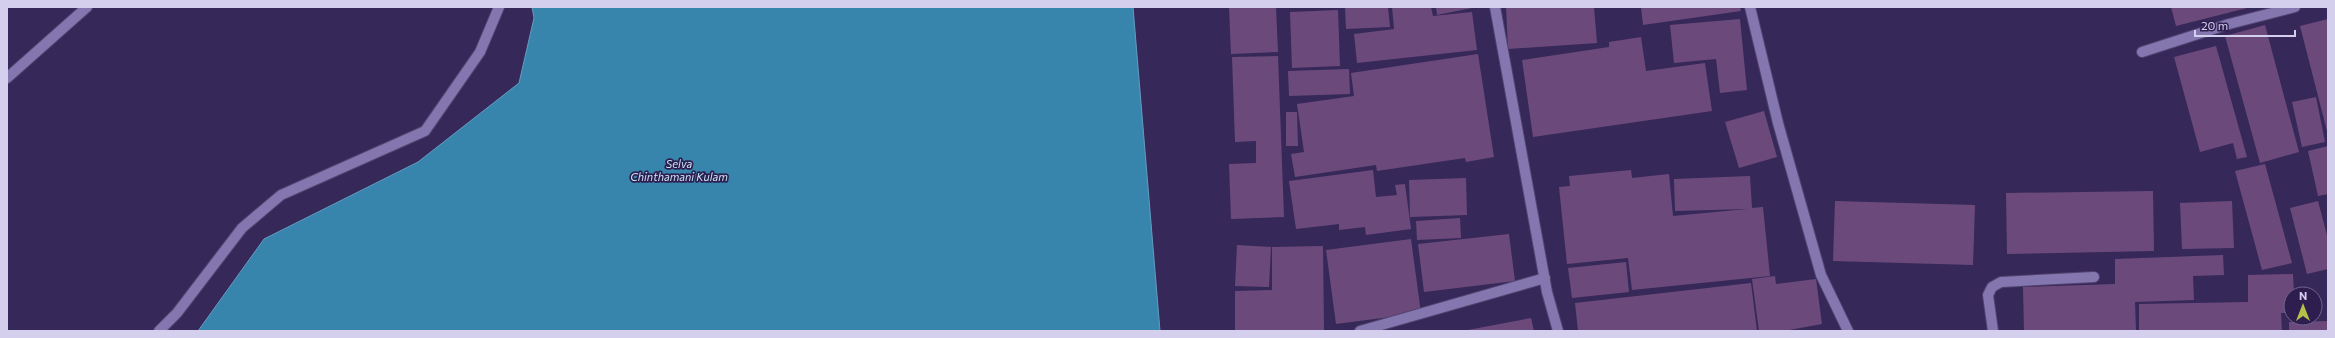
<svg xmlns="http://www.w3.org/2000/svg" width="2335" height="338" viewBox="0 0 2335 338" font-family="Commissioner,sans-serif">
	<style>
		.water { fill: #3785ad; stroke: #669bc0 }
		.building { fill: #6b4a7b }
		.lines { fill: none; stroke-linecap: round; stroke-linejoin: round }
		.minor-casing { stroke: #52446f; stroke-width: 12 }
		.minor { stroke: #8477b0; stroke-width: 10 }
		.labels { text-anchor: middle; dominant-baseline: central; stroke-width: 3.5; stroke-linejoin: round; paint-order: stroke }
		.water-label { font-size: 11px; font-style: italic; fill: #c9e6f7; stroke: #2d1e4f }
	</style>
	<rect width="100%" height="100%" fill="#37285a"/>
	<path class="water" d="M532 7H1133L1160 331H198L264 239 418 162 519 83 534 18Z"/>
	<path class="building" d="M1229 7H1276L1278 52 1231 54Z
		M1345 7H1388L1390 27 1346 29Z
		M1392 7H1431L1433 16 1472 12 1477 50 1357 63 1354 34 1394 29Z
		M1436 7H1472V8L1437 15Z
		M1506 7H1594L1597 43 1508 49Z
		M1641 7H1740L1741 11 1643 25Z
		M2171 7H2247V8L2176 26Z
		M1338 10 1340 66 1292 68 1290 12Z
		M1740 19 1747 90 1720 93 1716 59 1674 63 1670 25Z
		M2328 19V130L2327 131 2300 26Z
		M2265 25 2299 152 2260 163 2225 36Z
		M1641 37 1646 71 1705 63 1712 111 1533 137 1522 60 1609 47V42Z
		M2216 46 2247 157 2237 159 2233 143 2200 152 2174 57Z
		M1478 54 1494 157 1466 162 1465 158 1377 171 1376 165 1295 177 1291 154 1304 152 1297 104 1354 96 1351 73Z
		M1278 56 1284 217 1231 219 1229 164 1256 163V141L1235 142 1232 57Z
		M1349 69 1350 94 1289 96 1288 71Z
		M2316 97 2325 142 2302 147 2292 102Z
		M1764 111 1777 157 1739 168 1725 122Z
		M1286 112H1297L1298 146H1286Z
		M2328 146V194L2318 196 2308 151Z
		M2265 164 2292 263 2262 270 2235 171Z
		M1373 170 1376 197 1397 195 1395 185 1405 184 1411 229 1366 235 1365 227 1339 230V224L1296 229 1289 181Z
		M1631 170 1632 178 1669 174 1673 216 1747 209 1675 211 1674 179 1750 176 1752 208 1763 207 1770 276 1632 290 1628 258 1567 264 1559 187 1570 186 1569 176Z
		M1466 178 1467 215 1410 217 1409 180Z
		M2153 191 2154 251 2007 254 2006 193Z
		M1835 201 1975 205 1973 265 1833 261Z
		M2232 201 2234 248 2182 249 2180 203Z
		M2318 201 2328 239V269L2307 274 2290 208Z
		M1460 218 1461 238 1417 240 1416 221Z
		M1509 234 1515 281 1424 292 1418 244Z
		M1411 239 1421 313 1336 324 1326 250Z
		M1237 245 1271 247 1269 287 1235 286Z
		M1323 246 1324 331H1235V291L1272 290V247Z
		M2223 255 2224 275 2193 276 2194 300 2135 302 2136 331H2024L2023 287 2115 284V259Z
		M1626 262 1629 292 1572 298 1568 268Z
		M2293 274 2294 294H2291V313H2281L2282 331H2139V304L2248 302V275Z
		M1775 276 1776 284 1816 279 1822 324 1784 331H1759L1752 279Z
		M1751 283 1757 331H1578L1575 303Z
		M1531 318 1534 331H1468V330Z
		M2328 321V331H2289V322Z"/>
	<g class="lines">
		<g class="minor-casing">
			<path id="minor" d="M1495 7 1547 292 1558 331
				M1750 7 1778 123 1821 275 1848 331
				M2142 52 2229 24 2295 7
				M7 78 87 7
				M159 331 177 313 242 228 281 195 425 131 480 52 499 7
				M1360 331 1545 278
				M1993 331 1988 295 1992 287 2001 282 2094 277"/>
		</g>
		<use href="#minor" class="minor"/>
	</g>
	<g class="labels">
		<g class="water-label">
			<text x="679" y="163">Selva<tspan x="679" dy="13">Chinthamani Kulam</tspan></text>
		</g>
	</g>
	<rect width="2335" height="338" fill="none" stroke="#d5cfee" stroke-width="16"/>
	<g transform="translate(2303 306)"><circle r="19" fill="#2d1e4f" stroke="#70658f"/>
	<path d="M0-3L7 15L0 10L-7 15Z" fill="#b5c249"/>
	<text y="-6" font-size="11" font-weight="bold" text-anchor="middle" fill="#d5cfee">N</text>
	</g>
	<path d="M2195 30v6h100v-6" fill="none" stroke="#d5cfee" stroke-width="2"/>
	<text x="2201" y="30" font-size="12" fill="#d5cfee" stroke="#2d1e4f" stroke-width="3" paint-order="stroke">20 m</text>
</svg>
